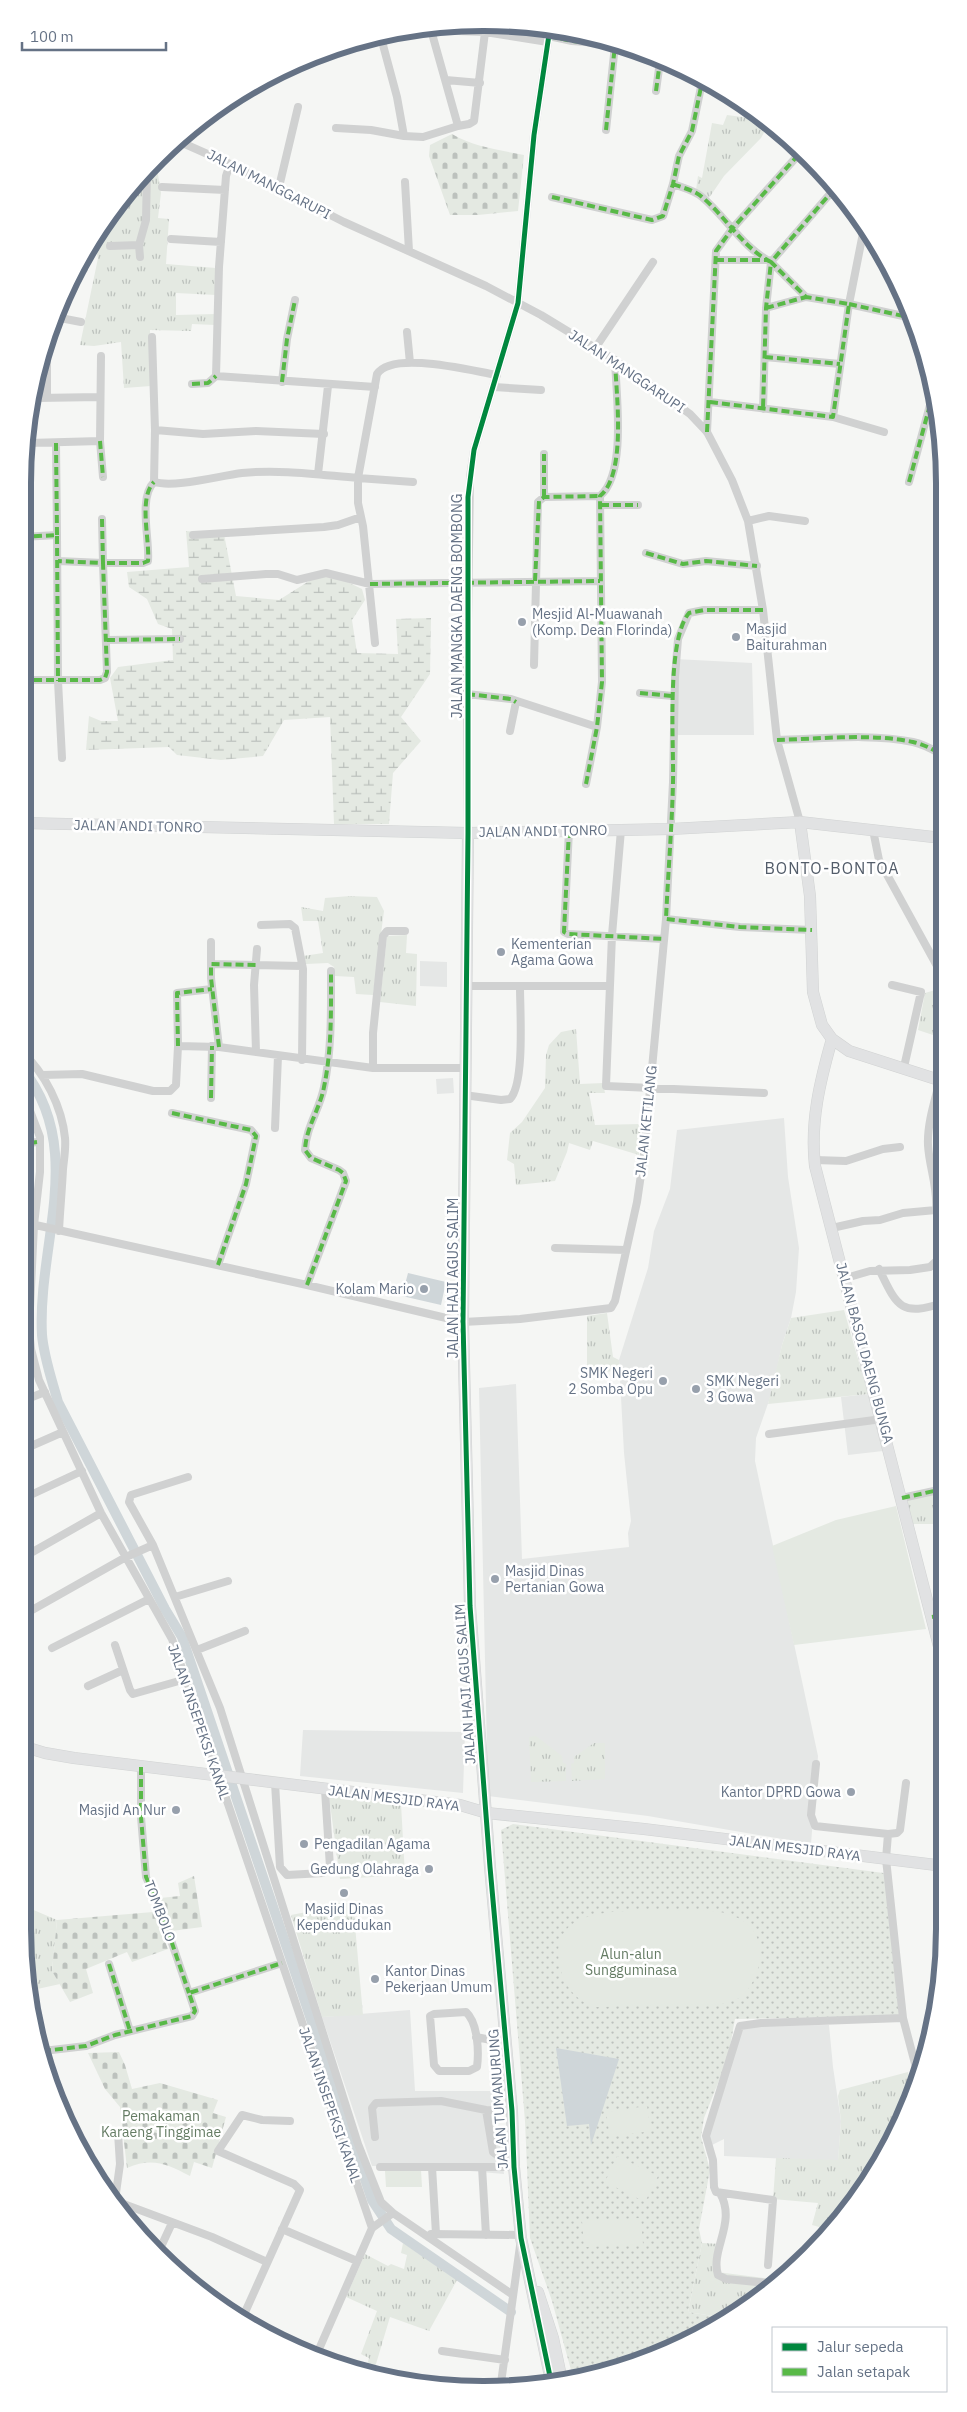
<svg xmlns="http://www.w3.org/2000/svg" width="967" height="2412" viewBox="0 0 967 2412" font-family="'IBM Plex Sans',sans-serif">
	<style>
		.built { fill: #e5e7e6 }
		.grass { fill: url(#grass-tufts) }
		.wetland { fill: url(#wetland-marsh) }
		.cemetery { fill: url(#cemetery-stones) }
		.park { fill: url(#park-dots) }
		.garden { fill: #e4e9e2 }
		.water { fill: #cfd6d9 }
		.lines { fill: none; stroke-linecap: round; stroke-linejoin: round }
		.canal { stroke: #cfd6d9; stroke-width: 10 }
		.secondary-casing { stroke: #d1d3d3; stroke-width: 12 }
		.street { stroke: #d0d1d1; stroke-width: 8 }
		.secondary { stroke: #e1e2e3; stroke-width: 11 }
		.quiet { stroke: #58b947; stroke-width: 4; stroke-dasharray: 8 4; stroke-linecap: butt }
		.cycleway-casing { stroke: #fff; stroke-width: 8 }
		.cycleway { stroke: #00873e; stroke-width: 5 }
		.poi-dot { fill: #97a0ac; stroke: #fff; stroke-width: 2 }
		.labels { text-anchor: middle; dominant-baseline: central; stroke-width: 5; stroke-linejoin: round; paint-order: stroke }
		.street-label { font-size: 14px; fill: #657285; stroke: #fff }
		.poi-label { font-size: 14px; fill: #657285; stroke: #fff; text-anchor: start }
		.park-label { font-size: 14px; fill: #657c64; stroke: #fff }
		.quarter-label { font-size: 16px; letter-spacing: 1px; fill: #535d6a; stroke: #fff }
		.rim { fill: none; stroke: #657285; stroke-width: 6 }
	</style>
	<defs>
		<pattern id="grass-tufts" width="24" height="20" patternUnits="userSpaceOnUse" patternTransform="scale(1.25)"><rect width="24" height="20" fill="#e4e9e2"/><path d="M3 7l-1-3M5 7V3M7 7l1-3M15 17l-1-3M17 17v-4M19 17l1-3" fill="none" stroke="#bcc1bd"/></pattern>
		<pattern id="wetland-marsh" width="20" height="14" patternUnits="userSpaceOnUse" patternTransform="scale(1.25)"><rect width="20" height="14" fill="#e4e9e2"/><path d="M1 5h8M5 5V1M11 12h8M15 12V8" fill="none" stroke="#bcc1bd"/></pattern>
		<pattern id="cemetery-stones" width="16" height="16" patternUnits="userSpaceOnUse" patternTransform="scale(1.25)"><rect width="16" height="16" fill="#e4e9e2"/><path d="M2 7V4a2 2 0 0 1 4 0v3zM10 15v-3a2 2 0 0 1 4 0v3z" fill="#bcc1bd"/></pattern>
		<pattern id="park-dots" width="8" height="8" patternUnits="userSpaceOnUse" patternTransform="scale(1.25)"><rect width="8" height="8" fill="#e4e9e2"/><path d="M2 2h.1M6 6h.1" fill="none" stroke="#bcc1bd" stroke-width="1.8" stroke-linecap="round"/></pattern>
	</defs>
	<rect width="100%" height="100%" fill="#f5f6f4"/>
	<path class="built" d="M675 659 752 663 754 735H671Z
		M420 961 447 962V987L420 986Z
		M453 1078 454 1093 437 1094 436 1079Z
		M784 1118 788 1177 799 1248 796 1292 791 1318 782 1345 772 1392 756 1438 755 1461 818 1756 811 1844 648 1816 488 1796 479 1388 516 1384 522 1559 629 1547 628 1533 631 1521 624 1453 619 1360 648 1268 654 1231 670 1189 677 1130Z
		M868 1394 883 1451 848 1455 841 1397Z
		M303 1730 465 1732 463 1793 300 1776Z
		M410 2010 415 2091H492L504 2174 424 2167 372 2166 322 2017Z
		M829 2025 833 2067 841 2121 838 2161 724 2156V2139L712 2145 705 2134 737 2026Z"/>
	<path class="grass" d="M755 113 768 125 761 138 724 176 709 198 696 190 698 176 702 178 712 123 723 125 727 115 750 118Z
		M162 156V161L156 162 161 193 158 218 169 219 166 264 216 268V295L176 293V315L216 314 215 325 192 324 191 331 150 330 151 386 124 388 121 342 94 346 80 345 98 258 93 240 131 188 146 185 143 174Z
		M350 896 377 897 384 911 373 995 356 994 354 977 335 976 334 967 328 963 306 964 303 956 323 953 318 921H303L301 907 323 911 325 898Z
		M407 935 406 953 417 954 416 1006 380 1002 387 936Z
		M942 988V1038L918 1030 925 993Z
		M576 1029 580 1084 603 1083 605 1093H589L595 1125 641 1124 639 1155 593 1141 590 1150 569 1143 567 1152 555 1181 516 1185 514 1164 507 1160 510 1133 522 1122 545 1088 546 1055 549 1045 561 1032Z
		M844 1310 868 1394 768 1404 782 1345 791 1318Z
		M607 1313 613 1357 619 1360V1370L587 1375V1316Z
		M943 1491V1524H913L905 1500Z
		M536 1736 562 1756 563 1763 566 1764V1781L531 1782 529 1737Z
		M594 1743H605V1779L572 1781 571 1764 574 1763V1757Z
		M329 1796 401 1804 405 1875 340 1879Z
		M338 1903H353L363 2015 322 2017 291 1915 337 1906Z
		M22 1905 57 1920 52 1971 60 1984 33 1990 23 1928Z
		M908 2072 912 2091 849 2209 830 2230 812 2225 818 2203 773 2199 776 2158 838 2160 841 2121 838 2096 840 2090Z
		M403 2243 457 2280 429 2331 390 2317 373 2374 365 2372 369 2358 361 2354 377 2311 346 2297 365 2254 388 2266 391 2264 404 2269 407 2255 401 2253Z
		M702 2243 721 2244 717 2272 781 2280 724 2320 725 2318 688 2312Z"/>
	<path class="wetland" d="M186 531 224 534 236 596 279 600 325 571 362 589 365 600 352 620 357 653 398 654 396 619 431 618 430 674 401 717 421 741 393 773 389 824H334L330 717 284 720 263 756 221 760 177 755 169 747 86 750 89 716 101 721H118L110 678 118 667 173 660 172 629 158 624 147 599 129 587 127 572 189 567Z"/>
	<path class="cemetery" d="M452 134C474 147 500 150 524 155L518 211 478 215H450L429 156 430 145Z
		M194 1876 202 1927 172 1931 160 1898 180 1896 178 1883Z
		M153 1912 168 1949 132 1962 127 1952 86 1969 93 1993 70 2002 52 1971 57 1920Z
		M119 2052 125 2065 132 2089 160 2083 218 2100 213 2113 226 2117 212 2168 194 2162 190 2176C167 2164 152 2157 127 2168L120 2107 105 2089 88 2053Z"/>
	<path class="park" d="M513 1824 891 1874 902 2016 735 2019 728 2058 704 2118 701 2137 710 2170 699 2229 702 2243 688 2312 725 2318 724 2320 714 2328 574 2381 552 2301 530 2238 525 2121 501 1830Z"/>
	<path class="garden" d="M896 1506 926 1629 794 1645 772 1546 836 1520Z
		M667 1911C693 1911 723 1906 746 1923 769 1941 761 1977 743 1995 739 2000 728 2002 722 2004 688 2005 653 2005 619 2006 610 2006 596 2009 589 2005 573 1997 564 1984 560 1967 546 1902 628 1912 667 1911Z
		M647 2106 651 2131 610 2137 606 2112Z
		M617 2156 658 2176 645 2202 605 2182Z
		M421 2170 422 2187H386L385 2171Z
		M641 2218 643 2244 584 2247 582 2221Z"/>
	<path class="water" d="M408 1273 446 1282 441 1305 402 1296Z
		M556 2048 619 2059 591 2145 589 2124 567 2126Z"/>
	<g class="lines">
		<path class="canal" d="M22 1068C87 1149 37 1243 42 1335 44 1358 52 1380 58 1402L165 1609 182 1637 372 2200 391 2229 511 2312"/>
		<g class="secondary-casing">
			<path id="secondary" d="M800 822 810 896 813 992 822 1025 832 1039 849 1051 942 1081
				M22 823 468 833 671 829 800 822 942 838
				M468 833 463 1322 470 1606 490 1867 512 2111 514 2167 521 2238 551 2381
				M832 1039C820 1081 810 1122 815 1166L944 1666
				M22 1746 45 1753 74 1758 460 1805 487 1813 644 1829 944 1866
				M538 2292 553 2338 562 2381"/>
		</g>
		<path class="street" d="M431 30 458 126 469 124 474 121 485 32 548 42
			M549 36 572 41 624 45
			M446 80 480 83
			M656 91 660 61
			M336 128 371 130 404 136 397 97 383 45 384 38 431 30 485 32
			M606 130 615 45
			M404 136 423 137 458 126
			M178 141 230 164 344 222 486 286 541 315 615 360 690 414 707 432 732 480 748 521 763 610 777 740 800 822
			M230 164 226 176 219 267 216 376 375 387
			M405 182 409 251
			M673 184C683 188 694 190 702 197 726 217 743 248 771 262L766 308 763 409
			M162 187 225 190
			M279 187 298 107
			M552 197 652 220 663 216 673 184 679 156 692 131 702 82
			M863 233 849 304 912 318
			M171 239 221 242
			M110 246 139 245
			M140 257 139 245 146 220 147 170
			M716 260H768
			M77 268 84 269
			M766 308 806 297 771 262 829 195H840
			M55 317 81 322
			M407 332 410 363
			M152 337 155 430
			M596 347 653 262
			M765 357 840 364
			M282 382 287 339 295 300
			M192 384 208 383 216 376
			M494 387 541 390
			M47 397V346
			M37 398 100 397
			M710 402 833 417 849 304 806 297
			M833 417 884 432
			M707 432 716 251 732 229 800 153
			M324 434 256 431 203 434 155 430 154 482C175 488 218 476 242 473 280 469 321 475 358 478L377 374C393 350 472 371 497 375
			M100 441 103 477
			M29 443 100 441 101 356
			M56 443 57 535
			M318 474 328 386
			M909 482 933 394
			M544 497V454
			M601 505H638
			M102 519 103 563H143L148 561C150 540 138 498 154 482
			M748 521 769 516 805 521
			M193 535 324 527 338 525 361 517
			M22 537 57 535 58 681 62 758
			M646 553 683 564 706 561 757 566
			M202 579 266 574H278L297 580 326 573 370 584 600 581
			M107 640 180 639
			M375 643 363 526 358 503V478L413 482
			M534 665 538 502 544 497 600 496
			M22 680H100L105 678 107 672 103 563 58 561
			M640 693 673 696
			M467 694 511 699 597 727
			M510 731 516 702
			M777 740C819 739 872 733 913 742 923 744 932 749 941 754
			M586 784 597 727 602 682 600 496C627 474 616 393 615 360
			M569 830 564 932 568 934 664 939
			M621 830 612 935 606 1086 764 1093
			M873 830 879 860 942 975
			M468 833 467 694 470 477 474 450 518 303 534 135 550 28
			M666 919 740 927 812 930
			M261 925 290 924 295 928 303 969 302 1060
			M211 942V978L219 1047
			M211 964 302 966
			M892 985 921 992 904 1067
			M466 986H610
			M178 1046 177 993 212 989
			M22 1052C45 1073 62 1107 65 1138 66 1148 64 1159 63 1169 62 1190 60 1210 59 1231
			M256 1052 254 985 257 949
			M373 1068V1033L383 936 387 931H405
			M42 1075 82 1074 153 1091H170L176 1085 178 1046 219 1047 373 1068H465
			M22 1090 40 1137V1172L34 1225 29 1329 31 1349 39 1380 101 1513 172 1639 372 2228
			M464 1095 501 1100 510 1099C525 1084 520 1011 520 987
			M211 1098 212 1046
			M172 1113 251 1130 256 1136 246 1184 218 1265
			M275 1128 278 1056
			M22 1144 37 1142
			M815 1160 846 1161 883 1149 900 1147
			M22 1222 307 1285 463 1322 520 1319 611 1308 615 1301 637 1202 644 1154 666 919 673 782 675 677 678 639 689 613 704 610H763
			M832 1228 863 1221 880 1220 903 1213 936 1210C938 1188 929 1166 928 1145 927 1124 935 1100 940 1080
			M555 1248 626 1250
			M879 1269C897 1306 900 1317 943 1303
			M846 1278 870 1271 910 1270 930 1267 943 1255
			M307 1285 346 1181 343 1173 339 1170 311 1158 305 1150C306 1127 320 1109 324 1087 332 1049 331 1010 331 971
			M22 1401 45 1392
			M769 1434 882 1419
			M22 1450 63 1432
			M188 1477 131 1495 129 1502 153 1545 220 1708 358 2144 381 2202 393 2213
			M902 1498 943 1489
			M22 1499 82 1471
			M22 1558 101 1513
			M175 1597 228 1581
			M22 1613 25 1614 126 1557 153 1545
			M932 1617 944 1615
			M115 1645 130 1690 133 1694 186 1679
			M52 1648 149 1599
			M197 1650 245 1631
			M88 1686 123 1670
			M22 1735C33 1764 28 1814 22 1845
			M816 1764 811 1815 815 1826 888 1834 886 1859 903 2018 919 2079
			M141 1767V1817L146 1877 161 1911 189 1993
			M275 1783 280 1867 287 1875 323 1873 330 1867 325 1790
			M888 1834 897 1833 900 1830 906 1783
			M109 1964 130 2031
			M466 2012C478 2023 479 2052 477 2067L469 2071H439L434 2065 430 2016 434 2014Z
			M476 2037 506 2043
			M43 2051 86 2046 115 2035 192 2016 195 2011 189 1993 282 1963
			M486 2110 493 2152 497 2155H513
			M375 2137 372 2108 376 2103 441 2101 486 2110 512 2111
			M380 2167H514
			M432 2167 436 2234
			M482 2167 486 2235
			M720 2193C737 2223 710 2249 718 2275L726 2279 768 2283
			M113 2200 212 2237 267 2262
			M115 2200 120 2164 118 2133
			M282 2229 357 2261
			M431 2234 521 2235
			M159 2251 172 2223
			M768 2265 773 2200 716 2192 714 2187 713 2160 706 2136 740 2026 761 2023 903 2018
			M242 2319 300 2190 294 2184 218 2151 242 2115 262 2120 290 2121
			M442 2351 505 2360
			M316 2356 372 2228 393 2213 513 2295
			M501 2383 520 2246"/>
		<use href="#secondary" class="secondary"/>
		<path class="quiet" d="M549 36 572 41 624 45
			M656 91 660 61
			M606 130 615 45
			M673 184C683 188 694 190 702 197 726 217 743 248 771 262L766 308 763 409
			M552 197 652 220 663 216 673 184 679 156 692 131 702 82
			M716 260H768
			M849 304 912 318
			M766 308 806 297 771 262 829 195H840
			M765 357 840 364
			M282 382 287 339 295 300
			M192 384 208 383 216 376
			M710 402 833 417 849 304 806 297
			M707 432 716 251 732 229 800 153
			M100 441 103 477
			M56 443 57 535
			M909 482 933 394
			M544 497V454
			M601 505H638
			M102 519 103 563H143L148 561C150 540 138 498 154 482
			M22 537 57 535 58 681
			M646 553 683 564 706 561 757 566
			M535 581 539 501 544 497 600 496
			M370 584 600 581
			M763 610H704L689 613C666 640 674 745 673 782 672 827 668 873 666 919L740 927 812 930
			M107 640 180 639
			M22 680H100L105 678 107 672 103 563 58 561
			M640 693 673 696
			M467 694 511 699 516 702
			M777 740C819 739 872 733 913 742 923 744 932 749 941 754
			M586 784 597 727 602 682 600 496C627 474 616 393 615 360
			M569 830 564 932 568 934 664 939
			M178 1046 177 993 212 989
			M219 1047 211 978V964L256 965
			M211 1098 212 1046
			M172 1113 251 1130 256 1136 246 1184 218 1265
			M22 1144 37 1142
			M307 1285 346 1181 343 1173 339 1170 311 1158 305 1150C306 1127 320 1109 324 1087 332 1049 331 1010 331 971
			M902 1498 943 1489
			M22 1613 25 1614
			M932 1617 944 1615
			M141 1767V1817L146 1877 161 1911 189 1993
			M22 1769H27
			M109 1964 130 2031
			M43 2051 86 2046 115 2035 192 2016 195 2011 189 1993 282 1963"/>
		<g class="cycleway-casing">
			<path id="cycleway" d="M550 28 534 135 518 303 474 450 468 497V833L463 1322 470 1606 490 1867 512 2111 514 2167 521 2238 551 2381"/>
		</g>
		<use href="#cycleway" class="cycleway"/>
	</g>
	<g class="poi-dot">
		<circle cx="522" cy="622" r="5"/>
		<circle cx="736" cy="637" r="5"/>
		<circle cx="501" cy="952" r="5"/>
		<circle cx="424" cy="1289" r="5"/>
		<circle cx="663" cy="1381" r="5"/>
		<circle cx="696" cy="1389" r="5"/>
		<circle cx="495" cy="1579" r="5"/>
		<circle cx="851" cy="1792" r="5"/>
		<circle cx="176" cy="1810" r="5"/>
		<circle cx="304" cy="1844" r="5"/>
		<circle cx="429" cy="1869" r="5"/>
		<circle cx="344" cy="1893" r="5"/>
		<circle cx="375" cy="1979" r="5"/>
	</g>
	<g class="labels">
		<g class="street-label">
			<text transform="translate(269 184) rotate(27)">JALAN MANGGARUPI</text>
			<text transform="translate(627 371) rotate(34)">JALAN MANGGARUPI</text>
			<text transform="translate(457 606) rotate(-90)">JALAN MANGKA DAENG BOMBONG</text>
			<text transform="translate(138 826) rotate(1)">JALAN ANDI TONRO</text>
			<text transform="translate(543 831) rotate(-1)">JALAN ANDI TONRO</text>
			<text transform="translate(646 1121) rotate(-84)">JALAN KETILANG</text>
			<text transform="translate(453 1278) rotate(-90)">JALAN HAJI AGUS SALIM</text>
			<text transform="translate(865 1353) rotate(75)">JALAN BASOI DAENG BUNGA</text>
			<text transform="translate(465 1684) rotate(-94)">JALAN HAJI AGUS SALIM</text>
			<text transform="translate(199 1722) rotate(71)">JALAN INSEPEKSI KANAL</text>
			<text transform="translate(394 1798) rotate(7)">JALAN MESJID RAYA</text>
			<text transform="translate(795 1848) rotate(7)">JALAN MESJID RAYA</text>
			<text transform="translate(160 1911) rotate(69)">TOMBOLO</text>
			<text transform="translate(498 2099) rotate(-94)">JALAN TUMANURUNG</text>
			<text transform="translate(330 2105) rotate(71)">JALAN INSEPEKSI KANAL</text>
		</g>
		<g class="poi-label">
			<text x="532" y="614">Mesjid Al-Muawanah<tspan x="532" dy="16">(Komp. Dean Florinda)</tspan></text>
			<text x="746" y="629">Masjid<tspan x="746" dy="16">Baiturahman</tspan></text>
			<text x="511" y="944">Kementerian<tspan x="511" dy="16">Agama Gowa</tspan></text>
			<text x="414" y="1289" text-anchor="end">Kolam Mario</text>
			<text x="653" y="1373" text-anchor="end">SMK Negeri<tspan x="653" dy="16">2 Somba Opu</tspan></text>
			<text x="706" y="1381">SMK Negeri<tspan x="706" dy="16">3 Gowa</tspan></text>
			<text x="505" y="1571">Masjid Dinas<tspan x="505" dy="16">Pertanian Gowa</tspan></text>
			<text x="841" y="1792" text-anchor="end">Kantor DPRD Gowa</text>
			<text x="166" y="1810" text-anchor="end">Masjid An Nur</text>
			<text x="314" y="1844">Pengadilan Agama</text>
			<text x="419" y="1869" text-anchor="end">Gedung Olahraga</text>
			<text x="344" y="1909" text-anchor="middle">Masjid Dinas<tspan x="344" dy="16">Kependudukan</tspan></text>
			<text x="385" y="1971">Kantor Dinas<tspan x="385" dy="16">Pekerjaan Umum</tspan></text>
		</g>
		<g class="park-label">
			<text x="631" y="1954">Alun-alun<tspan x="631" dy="16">Sungguminasa</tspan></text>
			<text x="161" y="2116">Pemakaman<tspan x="161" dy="16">Karaeng Tinggimae</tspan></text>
		</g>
		<g class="quarter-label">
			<text x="832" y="868">BONTO-BONTOA</text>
		</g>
	</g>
	<path d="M0 0H967V2412H0ZM483 31H484A452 452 0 0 1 936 483V1929A452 452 0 0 1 484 2381H483A452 452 0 0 1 31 1929V483A452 452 0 0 1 483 31Z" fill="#fff" fill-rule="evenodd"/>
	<path class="rim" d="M483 31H484A452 452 0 0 1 936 483V1929A452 452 0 0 1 484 2381H483A452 452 0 0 1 31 1929V483A452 452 0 0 1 483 31Z"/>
	<rect x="772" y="2327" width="175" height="65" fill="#ffffff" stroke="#c1c7ce"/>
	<rect x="782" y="2343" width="25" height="8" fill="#00873e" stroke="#c1c7ce"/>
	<text x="817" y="2352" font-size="15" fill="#657285">Jalur sepeda</text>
	<rect x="782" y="2368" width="25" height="8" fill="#58b947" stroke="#c1c7ce"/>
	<text x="817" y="2377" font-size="15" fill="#657285">Jalan setapak</text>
	<path d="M22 42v8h144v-8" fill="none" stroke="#657285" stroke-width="2.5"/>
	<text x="30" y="42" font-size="15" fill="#657285" stroke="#ffffff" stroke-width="4" paint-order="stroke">100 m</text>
</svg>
